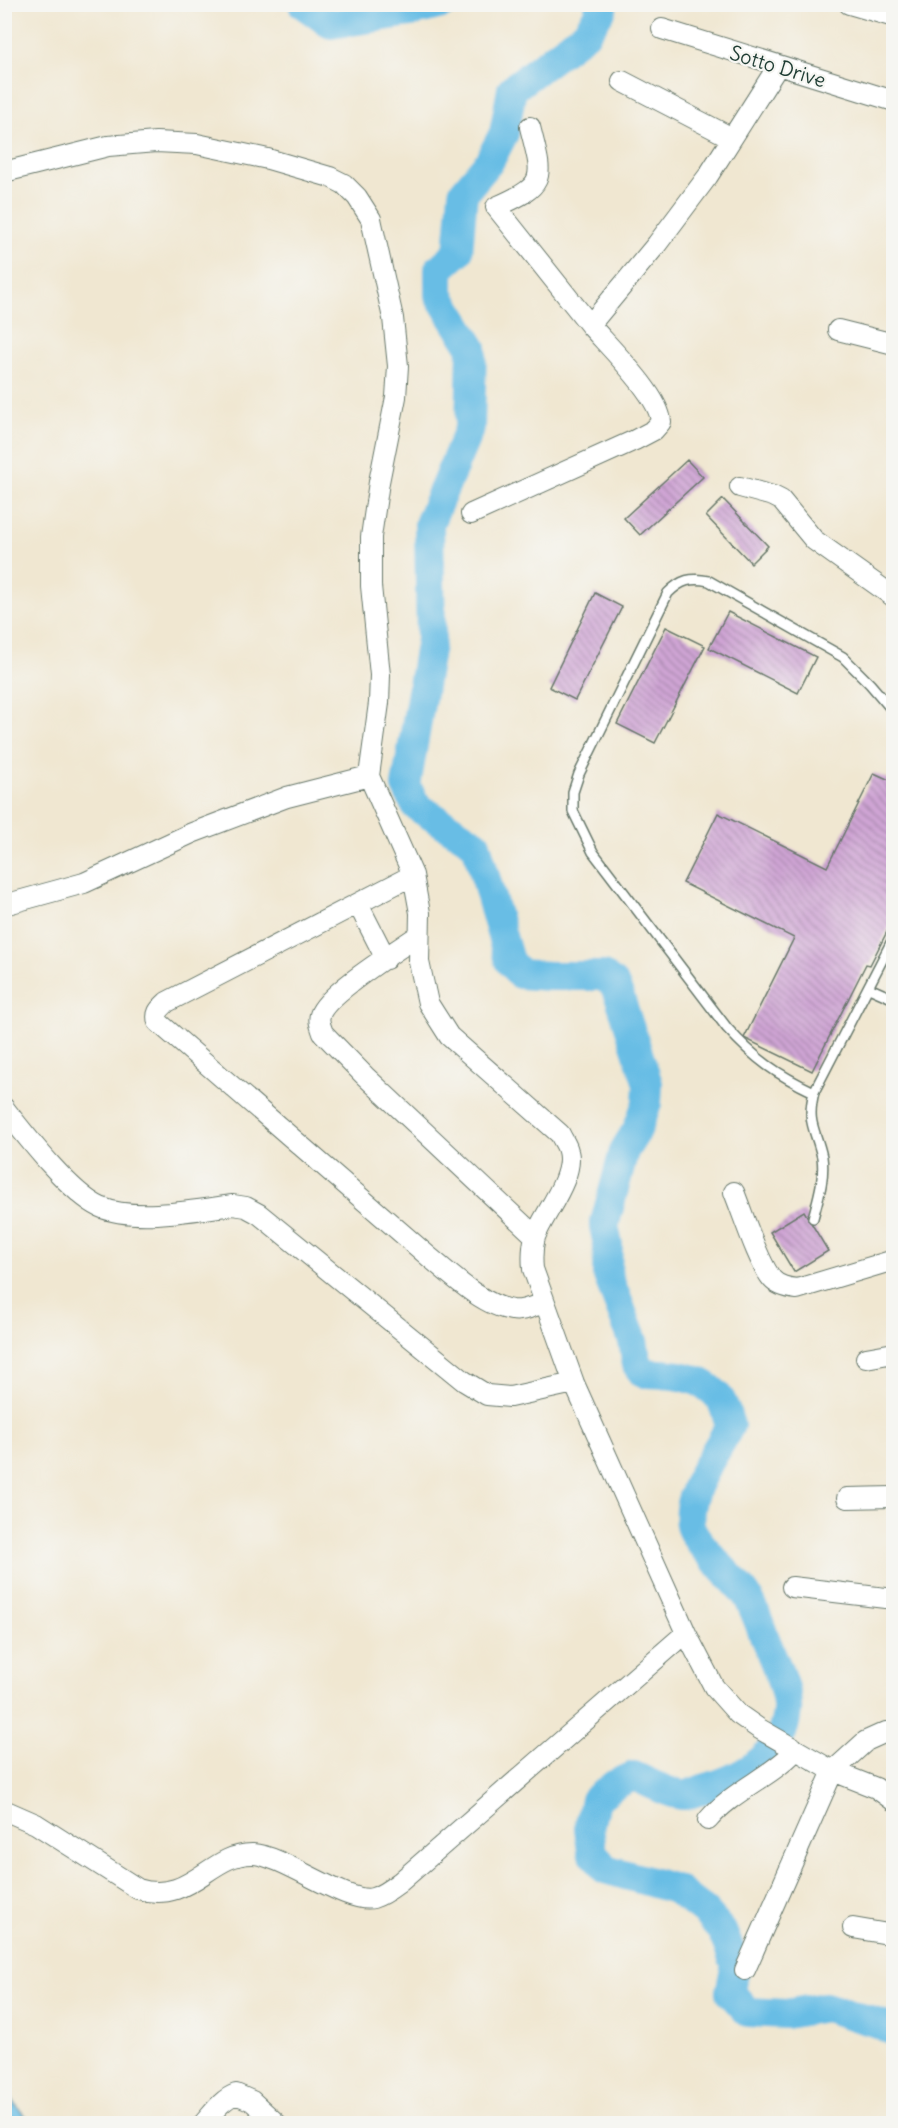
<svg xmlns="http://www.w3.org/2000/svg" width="898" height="2128" viewBox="0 0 898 2128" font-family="Delius,sans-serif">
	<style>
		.water { fill: url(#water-ripples); stroke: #447d8c; stroke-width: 1.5 }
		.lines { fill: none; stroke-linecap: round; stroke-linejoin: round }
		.river { stroke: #68bde5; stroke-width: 30 }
		.building { fill: url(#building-back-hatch) }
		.lane-casing { stroke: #68786b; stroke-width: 12 }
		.street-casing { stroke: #68786b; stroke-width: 22 }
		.lane { stroke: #fff; stroke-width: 9 }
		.street { stroke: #fff; stroke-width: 20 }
		.labels { text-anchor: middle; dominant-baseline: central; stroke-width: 4.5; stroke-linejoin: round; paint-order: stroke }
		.street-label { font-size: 20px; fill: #1f3d34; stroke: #f6f6f2 }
	</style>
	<defs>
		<pattern id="water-ripples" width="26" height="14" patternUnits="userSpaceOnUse" patternTransform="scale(1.5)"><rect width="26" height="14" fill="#68bde5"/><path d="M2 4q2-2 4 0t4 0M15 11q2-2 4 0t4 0" fill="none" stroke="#559bba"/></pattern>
		<pattern id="building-back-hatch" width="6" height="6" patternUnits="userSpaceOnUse" patternTransform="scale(1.5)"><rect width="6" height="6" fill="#cfa4d4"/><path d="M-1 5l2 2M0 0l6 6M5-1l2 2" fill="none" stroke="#a787ad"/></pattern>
	</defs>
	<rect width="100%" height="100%" fill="#f6f6f2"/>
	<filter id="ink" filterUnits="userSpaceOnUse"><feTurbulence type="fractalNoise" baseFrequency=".0167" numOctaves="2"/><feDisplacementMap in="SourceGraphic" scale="12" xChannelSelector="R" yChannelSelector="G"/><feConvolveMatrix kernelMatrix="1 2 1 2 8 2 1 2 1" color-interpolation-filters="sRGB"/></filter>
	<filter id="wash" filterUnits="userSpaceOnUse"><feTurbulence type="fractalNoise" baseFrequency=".008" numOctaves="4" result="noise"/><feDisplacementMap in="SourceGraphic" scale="24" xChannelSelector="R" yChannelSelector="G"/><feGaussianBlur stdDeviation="1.35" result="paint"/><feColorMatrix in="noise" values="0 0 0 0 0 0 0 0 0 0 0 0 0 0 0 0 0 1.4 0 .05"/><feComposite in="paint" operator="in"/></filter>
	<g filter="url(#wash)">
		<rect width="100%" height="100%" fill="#f0e7d1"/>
		<path class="water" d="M4 2086 18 2108 32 2123H5Z"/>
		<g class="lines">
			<path class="river" d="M303 4 331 24 411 12 442 4
				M599 4 602 9 586 33 512 89 504 133 489 162 463 193 458 252 439 269V295L472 348 470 427 429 524 431 639 406 786 416 806 476 844 509 961 520 974 549 976H603L614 984 620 998 648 1084 647 1103 637 1130 624 1151 604 1226 608 1245 607 1273 633 1341 637 1365 643 1373C670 1374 702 1374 720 1399 725 1406 727 1417 730 1425 716 1455 685 1490 690 1525 693 1541 732 1577 744 1592 754 1604 761 1630 768 1646 775 1663 789 1693 787 1711 783 1757 742 1778 703 1789 698 1791 691 1794 685 1795 671 1795 648 1782 634 1776L614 1785 595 1800 589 1828 592 1851 605 1869 675 1889 705 1912 722 1931 736 1965 730 1992 748 2012 786 2014 825 2007 880 2024 894 2032"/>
		</g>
		<g id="blocks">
			<path class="building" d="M687 460 703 477 640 535 624 518Z
				M723 499 768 546 751 563 706 516Z
				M595 593 622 607 575 700 549 687Z
				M728 612 816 657 798 693 709 648Z
				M666 627 705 646 655 743 617 724Z
				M874 773 894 782V918L870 965 866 964 812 1071 744 1038 794 938 683 883 718 813 827 867Z
				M804 1211 828 1251 794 1272 770 1232Z"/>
		</g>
	</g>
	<g filter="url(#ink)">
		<use href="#blocks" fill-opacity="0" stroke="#68786b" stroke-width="1.5"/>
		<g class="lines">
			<g class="lane-casing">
				<path id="lane" d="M894 712 870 684 843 657 709 581C691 577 681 580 668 593L579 774 573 792V811L593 852 727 1028C755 1059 776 1074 814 1092L894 937
					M869 988 894 999
					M813 1218C818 1199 825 1178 822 1157 816 1129 806 1124 814 1092"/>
			</g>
			<g class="street-casing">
				<path id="street" d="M849 4 894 17
					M662 29 894 101
					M622 81 732 138
					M530 127C543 179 548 184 496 207L590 325
					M4 172 108 146 156 142 197 144 268 159 330 177 344 184 357 197 371 219 393 318 398 366 396 397 379 482 371 537V586L380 675 379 703 369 776
					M838 330 894 344
					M740 487 773 496 781 500 814 540 894 597
					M471 514 635 440 654 430 661 422C660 396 608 346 590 325L657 244 708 176 778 66
					M413 875 167 1002C160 1009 155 1012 158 1022L428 1256C450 1274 483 1306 512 1310 523 1312 533 1306 544 1303
					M358 904 386 959
					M4 905 84 883 192 833 287 797 369 776 413 875 420 913 419 962 428 1003 449 1036 560 1134C562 1139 567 1145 568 1151 575 1177 544 1213 535 1237 532 1248 532 1258 533 1269L574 1383 686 1633 714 1687 738 1714 758 1728 833 1771 876 1788 894 1801
					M419 935C398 950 327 993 320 1015 318 1021 321 1027 323 1033L365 1076 535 1236
					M4 1108C26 1136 70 1193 100 1207 134 1222 197 1210 233 1205L246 1207 259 1214 464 1381 487 1395 510 1397 574 1383
					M734 1192C743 1214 758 1262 772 1279 778 1286 788 1288 797 1289L894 1260
					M866 1358 894 1353
					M847 1498 894 1497
					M792 1587 894 1599
					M4 1810 36 1824 138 1889C191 1905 209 1853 253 1854 283 1855 348 1905 373 1898 383 1895 392 1888 400 1882L686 1633
					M708 1820C733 1790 770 1778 796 1750
					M853 1928 894 1935
					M745 1970 833 1771 866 1741 886 1732 894 1733
					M203 2124C213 2113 222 2099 236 2094L252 2101 277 2124"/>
			</g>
			<use href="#lane" class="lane"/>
			<use href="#street" class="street"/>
		</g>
	</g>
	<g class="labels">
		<g class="street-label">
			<text transform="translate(778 66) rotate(17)">Sotto Drive</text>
		</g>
	</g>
	<rect width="898" height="2128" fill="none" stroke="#f6f6f2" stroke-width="24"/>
</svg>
